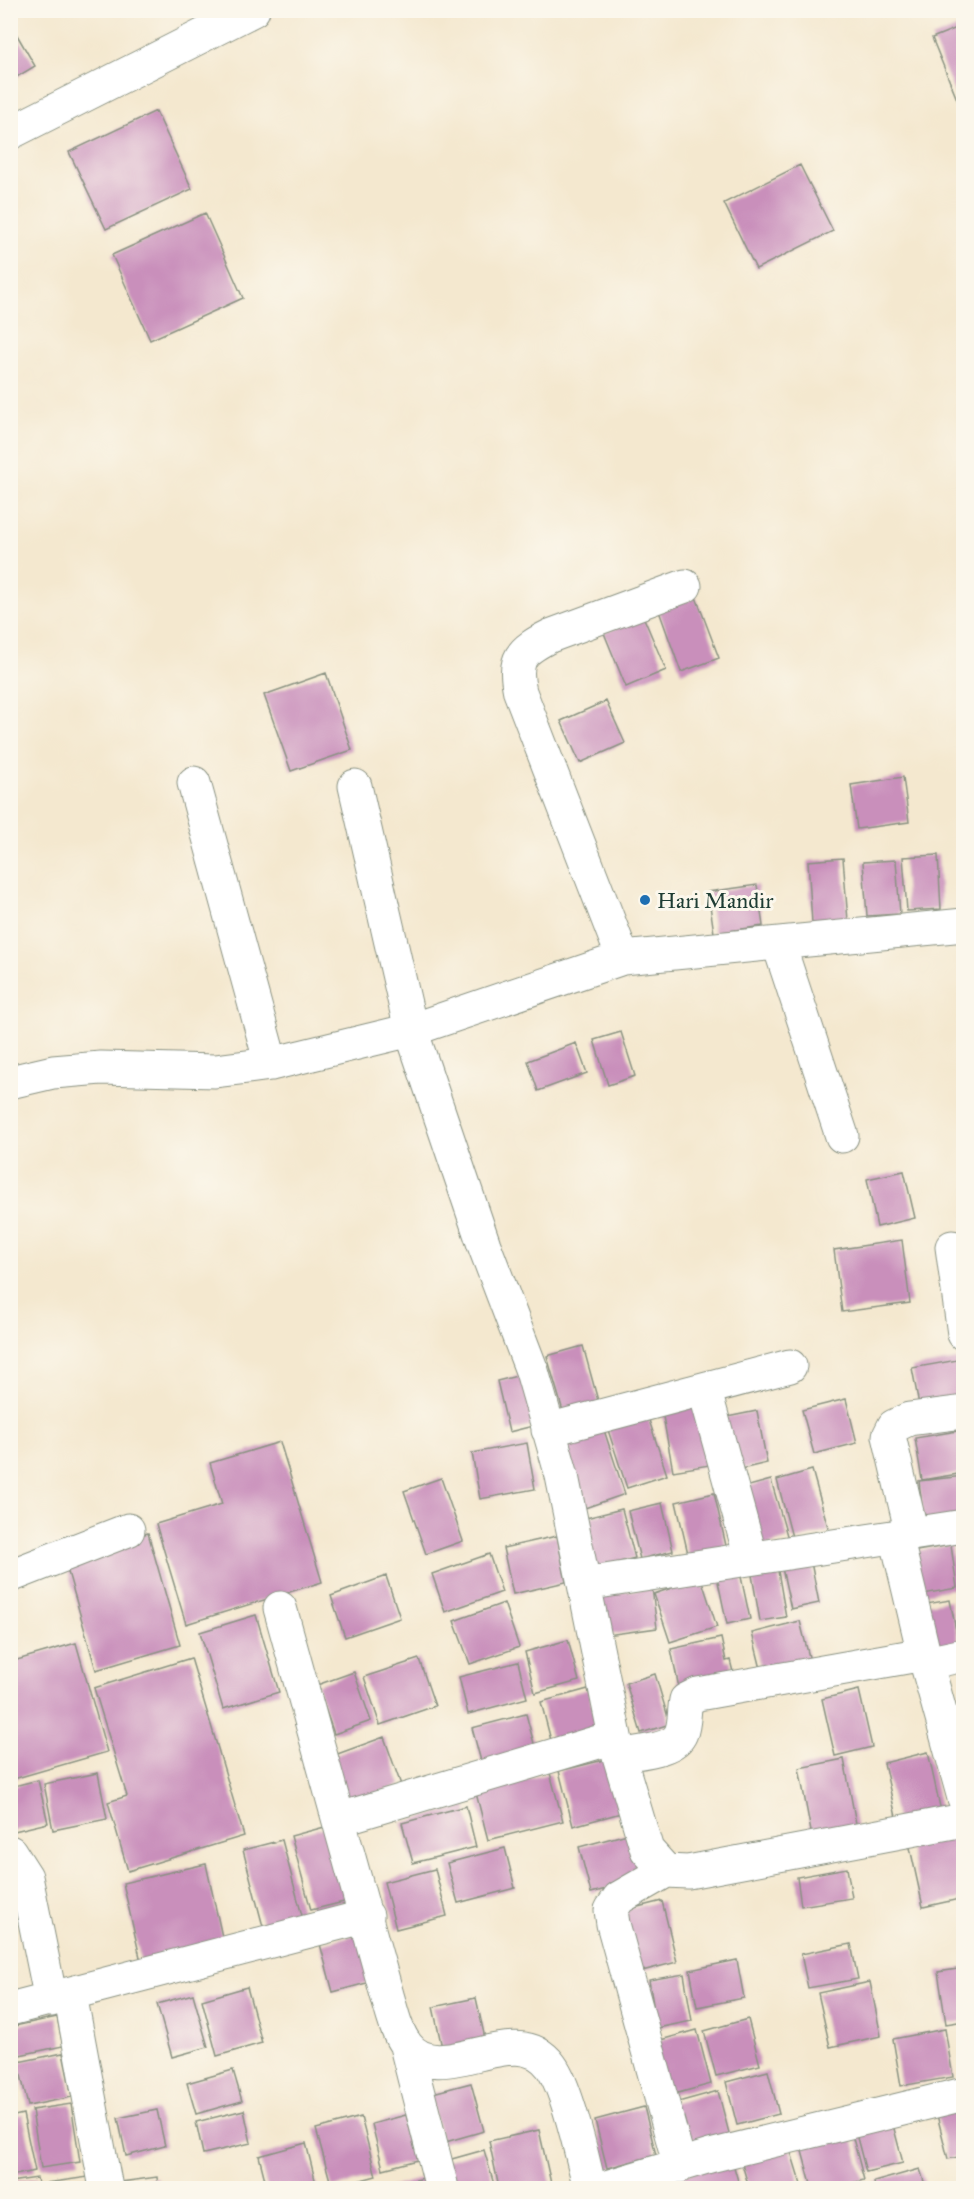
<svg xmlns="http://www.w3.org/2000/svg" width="974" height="2199" viewBox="0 0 974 2199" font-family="'IM FELL Great Primer',serif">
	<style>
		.building { fill: #c98fbb }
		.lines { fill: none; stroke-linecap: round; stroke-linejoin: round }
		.minor-casing { stroke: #8a9282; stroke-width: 35 }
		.minor { stroke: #fff; stroke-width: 33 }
		.poi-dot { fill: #1f6fb2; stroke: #fbf7ec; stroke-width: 2 }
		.labels { text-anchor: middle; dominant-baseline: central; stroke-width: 6; stroke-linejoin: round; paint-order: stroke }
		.poi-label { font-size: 22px; fill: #1f3d34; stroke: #fbf7ec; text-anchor: start }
	</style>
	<rect width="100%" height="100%" fill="#fbf7ec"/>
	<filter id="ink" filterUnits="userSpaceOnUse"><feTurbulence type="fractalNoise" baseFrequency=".0167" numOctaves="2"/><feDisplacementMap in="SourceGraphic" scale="12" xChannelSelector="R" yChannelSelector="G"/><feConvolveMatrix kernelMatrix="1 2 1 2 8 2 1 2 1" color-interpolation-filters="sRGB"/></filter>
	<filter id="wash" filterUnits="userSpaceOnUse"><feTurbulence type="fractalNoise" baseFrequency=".008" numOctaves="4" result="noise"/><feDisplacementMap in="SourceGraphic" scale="24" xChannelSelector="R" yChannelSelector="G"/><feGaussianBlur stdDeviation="1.35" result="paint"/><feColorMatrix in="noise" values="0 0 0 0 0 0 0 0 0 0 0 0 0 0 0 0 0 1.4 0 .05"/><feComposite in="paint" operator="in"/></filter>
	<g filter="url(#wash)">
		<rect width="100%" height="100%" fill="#f4e8cf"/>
		<g id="blocks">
			<path class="building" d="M964 25V114H963L932 38Z
				M17 35 35 66 10 81V39Z
				M156 111 192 189 106 229 69 152Z
				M800 165 833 231 756 269 724 203Z
				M205 213 243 298 150 340 112 255Z
				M696 597 719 658 681 672 659 611Z
				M643 616 666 670 626 687 604 633Z
				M326 673 352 750 291 771 264 695Z
				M606 701 625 743 580 763 561 721Z
				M903 777 909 822 857 829 851 785Z
				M938 855 941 909 907 911 903 857Z
				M843 858 848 921 812 923 808 861Z
				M896 860 900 914 867 916 863 862Z
				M757 885 763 926 714 933 708 892Z
				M621 1032 635 1076 608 1085 594 1040Z
				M576 1043 587 1073 538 1091 528 1061Z
				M904 1171 915 1218 877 1227 867 1179Z
				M902 1240 910 1303 842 1312 834 1250Z
				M583 1346 600 1408 565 1418 547 1356Z
				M957 1360 964 1397 920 1410 912 1368Z
				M529 1373 541 1424 509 1432 497 1381Z
				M846 1399 857 1443 814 1454 802 1410Z
				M706 1403 716 1464 673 1471 662 1411Z
				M757 1411 767 1463 733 1471 722 1418Z
				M647 1414 667 1475 627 1488 607 1427Z
				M603 1427 625 1494 582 1509 560 1442Z
				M964 1430V1473L922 1480 915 1438Z
				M280 1442 322 1582 186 1624 156 1524 222 1504 210 1463Z
				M527 1443 535 1489 480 1499 472 1453Z
				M812 1470 829 1531 793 1541 777 1480Z
				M964 1476V1517L924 1522 919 1481Z
				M441 1478 463 1541 426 1554 404 1491Z
				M771 1480 788 1539 756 1549 738 1489Z
				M714 1493 727 1550 689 1558 676 1502Z
				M662 1503 673 1551 640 1559 628 1511Z
				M622 1509 635 1558 588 1570 574 1521Z
				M148 1533 180 1645 96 1670 64 1558Z
				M557 1536 566 1582 513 1594 503 1548Z
				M951 1545 957 1588 918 1595 911 1552Z
				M489 1554 502 1592 445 1612 432 1574Z
				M811 1562 819 1603 791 1609 782 1568Z
				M778 1571 786 1617 760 1621 752 1575Z
				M740 1572 750 1619 727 1624 717 1577Z
				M386 1576 400 1618 345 1637 331 1596Z
				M701 1578 717 1627 670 1642 654 1594Z
				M652 1588 657 1628 600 1636 595 1595Z
				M950 1600 959 1645 928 1651 920 1605Z
				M504 1603 519 1647 470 1664 454 1621Z
				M256 1615 279 1692 223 1709 200 1632Z
				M800 1621 810 1661 762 1673 752 1633Z
				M721 1638 726 1661 730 1660 734 1676 679 1688 671 1649Z
				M568 1640 579 1681 535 1693 525 1652Z
				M76 1643 107 1752 10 1780V1662Z
				M191 1658 244 1836 128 1871 108 1802 127 1796 94 1688Z
				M419 1659 435 1706 380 1725 364 1677Z
				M518 1662 527 1698 468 1714 459 1677Z
				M354 1672 371 1721 334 1734 317 1685Z
				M655 1674 670 1724 641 1733 626 1683Z
				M588 1689 600 1735 553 1748 541 1702Z
				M859 1690 872 1747 835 1756 822 1699Z
				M526 1714 536 1751 482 1765 472 1728Z
				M384 1737 401 1785 348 1803 332 1756Z
				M928 1752 942 1816 898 1826 884 1763Z
				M608 1759 621 1813 573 1826 559 1771Z
				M844 1759 857 1829 812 1837 799 1768Z
				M98 1773 107 1819 53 1830 44 1784Z
				M550 1773 563 1821 488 1840 476 1793Z
				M38 1780 48 1823 10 1832V1787Z
				M466 1806 476 1847 413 1863 402 1823Z
				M332 1825 352 1900 311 1910 291 1836Z
				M631 1833 643 1879 591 1893 579 1847Z
				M956 1833 964 1868V1898L923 1907 909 1843Z
				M282 1840 305 1927 266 1938 243 1850Z
				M505 1848 515 1888 458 1903 447 1863Z
				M206 1864 224 1946 142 1966 123 1883Z
				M847 1868 852 1898 801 1906 797 1877Z
				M435 1869 447 1916 396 1929 384 1882Z
				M662 1901 677 1962 638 1972 622 1911Z
				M362 1933 374 1981 333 1992 320 1944Z
				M851 1944 858 1979 808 1988 801 1954Z
				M737 1960 744 1998 697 2007 690 1970Z
				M964 1968V2021L946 2024 938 1972Z
				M684 1974 692 2021 657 2028 649 1980Z
				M870 1982 881 2036 830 2047 818 1993Z
				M247 1987 262 2043 217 2056 202 2000Z
				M193 1994 208 2047 172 2057 157 2004Z
				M476 1998 486 2043 443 2052 433 2007Z
				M57 2017 63 2046 10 2057V2027Z
				M748 2019 760 2065 716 2076 704 2031Z
				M945 2029 953 2077 901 2086 893 2039Z
				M697 2030 711 2084 667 2096 653 2042Z
				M63 2053 72 2097 28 2106 18 2062Z
				M233 2070 242 2101 196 2114 187 2083Z
				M768 2071 779 2114 737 2125 726 2082Z
				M471 2083 484 2131 442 2143 429 2094Z
				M718 2091 730 2137 683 2149 671 2104Z
				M964 2100V2156L948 2159 935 2107Z
				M71 2104 80 2162 41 2168 32 2110Z
				M644 2107 656 2155 607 2168 595 2120Z
				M157 2110 165 2146 126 2156 118 2118Z
				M244 2110 251 2143 203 2154 196 2122Z
				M23 2114 35 2171 10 2176V2117Z
				M406 2115 418 2160 383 2169 372 2124Z
				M361 2117 376 2176 332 2188 316 2129Z
				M892 2121 903 2163 866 2172 855 2130Z
				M850 2127 864 2180 832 2188H812L799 2140Z
				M539 2130 552 2188H499L489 2141Z
				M306 2143 317 2188H267L259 2156Z
				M790 2149 802 2188H749L742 2164Z
				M484 2150 495 2188H449L441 2162Z
				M732 2160 740 2188H684L680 2176Z
				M920 2169 926 2188H875L874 2182Z
				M88 2177 90 2188H48L47 2183Z
				M157 2177 158 2188H115L114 2183Z
				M427 2177 430 2188H388Z
				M37 2178 39 2188H10V2182Z"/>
		</g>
	</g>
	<g filter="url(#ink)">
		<use href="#blocks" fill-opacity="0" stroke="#8a9282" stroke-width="1.5"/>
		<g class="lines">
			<g class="minor-casing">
				<path id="minor" d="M10 133 253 10
					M194 783 271 1064
					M355 786 411 1030 484 1245 532 1371 562 1476 619 1756 647 1850 666 1871 688 1872 964 1820
					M779 945 842 1136
					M623 958 520 692C513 659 520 651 550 636L685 586
					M10 1082 53 1072 101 1068 215 1071 271 1064 411 1030 623 958 964 925
					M952 1247 964 1334
					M705 1391 751 1558
					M548 1430 790 1366
					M912 1534 889 1436 894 1426 909 1419 964 1412
					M896 1536 924 1654 964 1798
					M10 1576 128 1530
					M585 1584 964 1526
					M280 1608 387 1995C392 2012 396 2032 407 2046 441 2090 515 2017 551 2066 568 2089 582 2158 590 2188
					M926 1663 964 1655
					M619 1756C636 1752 674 1751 681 1733 685 1724 684 1709 686 1700L698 1694 924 1654
					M340 1819 615 1737
					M10 1852 26 1877 51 2000
					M666 1871 619 1898 611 1910 613 1924 680 2166
					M70 1994 106 2188
					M10 2009 367 1916
					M406 2046 442 2188
					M603 2188 710 2156 964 2094"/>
			</g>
			<use href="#minor" class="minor"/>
		</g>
	</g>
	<circle class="poi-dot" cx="645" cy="900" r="6"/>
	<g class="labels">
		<g class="poi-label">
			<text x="657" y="900">Hari Mandir</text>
		</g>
	</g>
	<rect width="974" height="2199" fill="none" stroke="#fbf7ec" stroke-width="36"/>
</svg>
